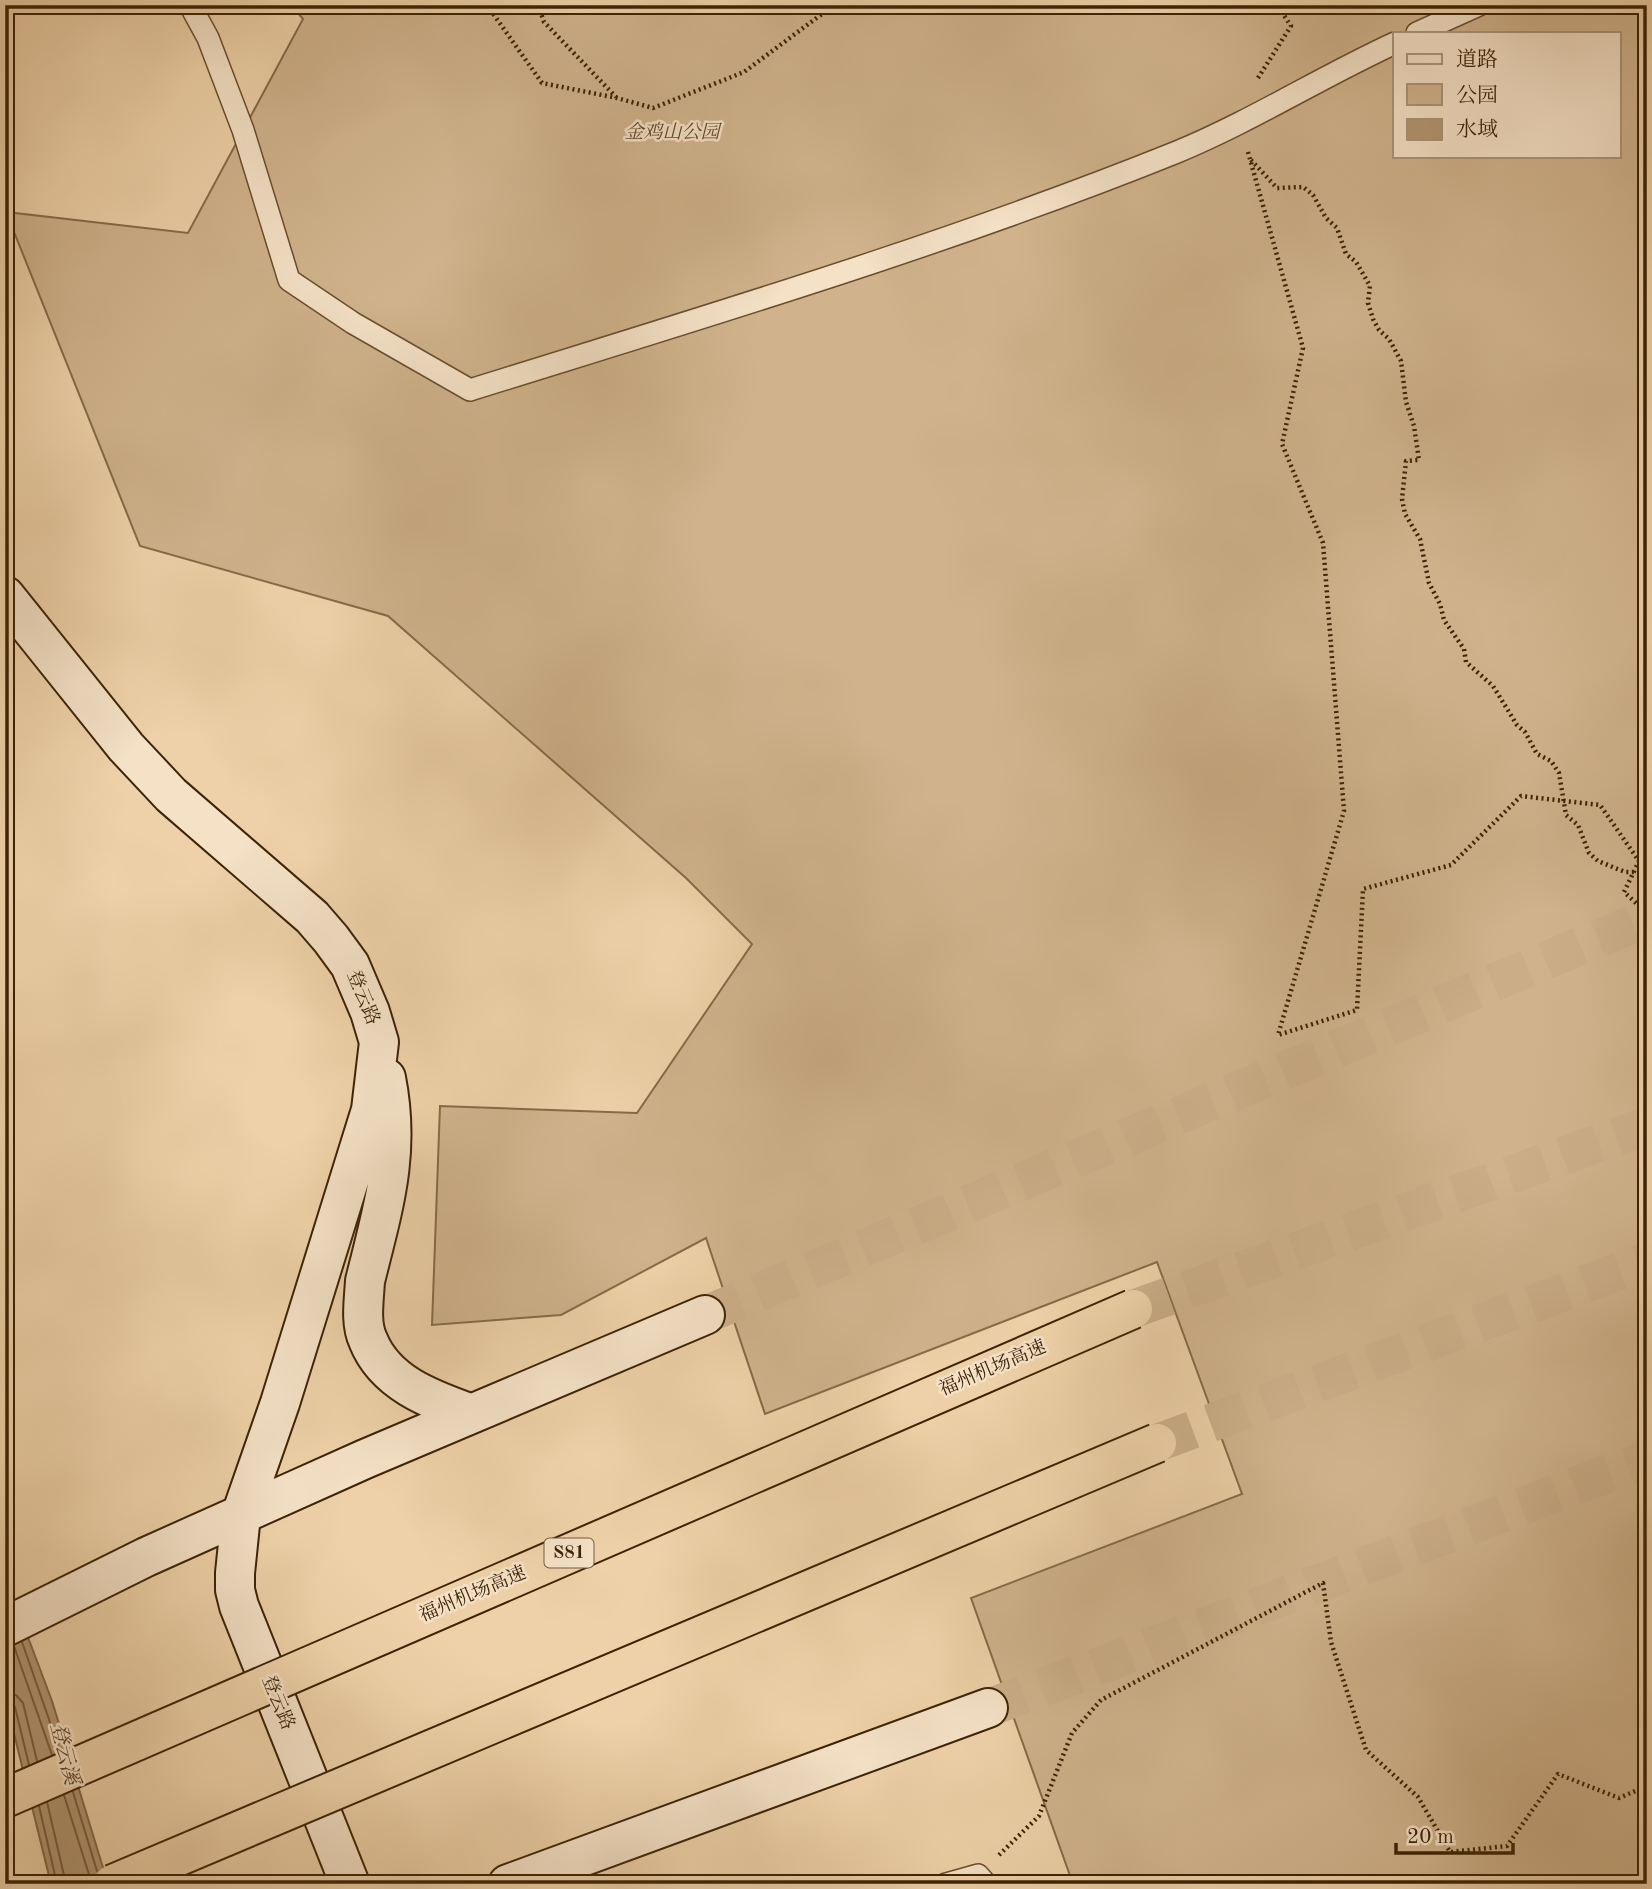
<svg xmlns="http://www.w3.org/2000/svg" width="1652" height="1889" viewBox="0 0 1652 1889" font-family="'Old Standard TT','Noto Serif SC',serif">
	<style>
		.green { fill: #d0b38c; stroke: #866b49; stroke-width: 2; fill-rule: evenodd }
		.water { fill: #b29671; stroke: #836846; stroke-width: 2 }
		.lines { fill: none; stroke-linecap: round; stroke-linejoin: round }
		.shore { stroke: #785c3c; stroke-width: 2 }
		.secondary-tunnel { stroke: #cbae88; stroke-width: 38; stroke-dasharray: 38 19; stroke-linecap: butt }
		.highway-tunnel { stroke: #cbae88; stroke-width: 38; stroke-dasharray: 38 19; stroke-linecap: butt }
		.lane-casing { stroke: #694e2e; stroke-width: 24 }
		.secondary-casing { stroke: #3d2306; stroke-width: 42 }
		.path { stroke: #3d2306; stroke-width: 4.5; stroke-dasharray: 2 3.5; stroke-linecap: butt }
		.lane { stroke: #f4e1c6; stroke-width: 21 }
		.secondary { stroke: #f4e1c6; stroke-width: 38 }
		.highway-bridge-casing { stroke: #3d2306; stroke-width: 42; stroke-linecap: butt }
		.highway-bridge { stroke: #eed1a8; stroke-width: 38 }
		.labels { text-anchor: middle; dominant-baseline: central; stroke-width: 5; stroke-linejoin: round; paint-order: stroke }
		.shield { fill: #f4e1c6; stroke: #745c40; stroke-width: 2 }
		.shield-label { font-size: 18px; font-weight: bold; fill: #3d2306 }
		.park-label { font-size: 19px; font-style: italic; fill: #624728; stroke: #f4e1c6 }
		.street-label { font-size: 19px; fill: #3d2306; stroke: #f4e1c6 }
		.water-label { font-size: 21px; font-style: italic; fill: #604626; stroke: #f4e1c6 }
	</style>
	<rect width="100%" height="100%" fill="#eed1a8"/>
	<filter id="stains"><feTurbulence type="fractalNoise" baseFrequency=".00286" numOctaves="4"/><feColorMatrix values="0 0 0 0 .2 0 0 0 0 .09 0 0 0 0 .02 0 0 0 .5 -.17"/></filter>
	<radialGradient id="worn" r=".72"><stop offset=".6" stop-color="#630" stop-opacity="0"/><stop offset="1" stop-color="#630" stop-opacity=".3"/></radialGradient>
	<path class="green" d="M291 5H1647V1884H1073L971 1598 1242 1494 1157 1262 765 1414 706 1238 561 1315 432 1325 440 1106 637 1113 752 944 686 878 388 616 140 546 6 212 188 233 303 19ZM1395 33H1619V156H1395Z"/>
	<path class="water" d="M5 1576 52 1701 108 1884H51L5 1697Z"/>
	<g class="lines">
		<path class="shore" d="M22 1642 60 1751
			M14 1646 52 1755
			M5 1693 16 1695 23 1703 37 1761
			M5 1701 12 1703 15 1707 29 1765
			M73 1792 97 1871
			M64 1795 92 1884
			M47 1802 66 1884
			M39 1806 57 1884"/>
		<path class="secondary-tunnel" d="M705 1315 1647 918
			M988 1708 1647 1459"/>
		<path class="highway-tunnel" d="M1133 1309 1647 1126
			M1157 1443 1647 1261"/>
		<g class="lane-casing">
			<path id="lane" d="M190 5 208 38 243 130 289 280 353 323 470 390C707 316 946 245 1177 152 1252 121 1321 77 1395 43
				M1417 33 1479 5
				M946 1884 978 1875 986 1884"/>
		</g>
		<g class="secondary-casing">
			<path id="secondary" d="M5 596 126 747 171 795 312 917 331 939 350 965 370 1012 379 1042 371 1110 280 1403 241 1515 235 1573V1590L239 1606 350 1884
				M386 1078C401 1154 383 1208 365 1281 364 1300 360 1323 368 1340 385 1383 430 1399 469 1413
				M5 1627 146 1557 365 1459 705 1315
				M508 1884 988 1708"/>
		</g>
		<path class="path" d="M487 5 542 83 617 98 653 108 744 72 834 5
			M538 5 544 22 616 97
			M1258 78 1291 26 1277 5
			M1248 152 1303 348 1282 444 1323 543 1344 811 1278 1035 1357 1010 1363 889 1451 865 1521 796 1600 805 1639 861 1624 892 1647 913
			M1251 160 1277 188 1303 187 1313 195 1326 218 1337 228 1346 254 1356 262 1370 286 1368 303 1373 319 1379 330 1389 339 1401 361 1406 402 1414 426 1419 460 1406 461 1402 499 1405 514 1420 539 1429 583 1440 604 1444 620 1464 649 1466 662 1493 686 1517 725 1525 732 1537 754 1551 761 1559 773 1566 815 1578 825 1589 853 1598 861 1625 872H1639L1647 869
			M999 1855 1039 1816 1072 1733 1101 1700 1323 1583 1331 1642 1366 1750 1418 1797 1450 1852 1507 1846 1558 1774 1619 1798 1647 1786"/>
		<use href="#lane" class="lane"/>
		<use href="#secondary" class="secondary"/>
		<g class="highway-bridge-casing">
			<path id="highway-bridge" d="M5 1798 1133 1309
				M113 1884 1157 1443"/>
		</g>
		<use href="#highway-bridge" class="highway-bridge"/>
	</g>
	<g class="labels">
		<rect class="shield" x="544.5" y="1538.5" width="49" height="29" rx="5"/>
		<g class="shield-label">
			<text x="569" y="1553">S81</text>
		</g>
		<g class="park-label">
			<text x="672" y="133">金鸡山公园</text>
		</g>
		<g class="street-label">
			<text transform="translate(362 998) rotate(68)">登云路</text>
			<text transform="translate(993 1369) rotate(-23)">福州机场高速</text>
			<text transform="translate(473 1595) rotate(-23)">福州机场高速</text>
			<text transform="translate(277 1703) rotate(68)">登云路</text>
		</g>
		<g class="water-label">
			<text transform="translate(64 1754) rotate(76)">登云溪</text>
		</g>
	</g>
	<rect width="1652" height="1889" fill="none" stroke="#eed1a8" stroke-width="28"/>
	<rect x="7" y="7" width="1638" height="1875" fill="none" stroke="#3d2306" stroke-width="3.5"/>
	<rect x="14" y="14" width="1624" height="1861" fill="none" stroke="#3d2306" stroke-width="2"/>
	<rect x="1393" y="32" width="228" height="126" fill="#f4e1c6" stroke="#ab9579" stroke-width="2"/>
	<rect x="1407" y="54" width="35" height="10" fill="#f4e1c6" stroke="#ab9579" stroke-width="2"/>
	<text x="1456" y="66" font-size="21" fill="#3d2306">道路</text>
	<rect x="1407" y="84" width="35" height="21" fill="#d0b38c" stroke="#ab9579" stroke-width="2"/>
	<text x="1456" y="102" font-size="21" fill="#3d2306">公园</text>
	<rect x="1407" y="119" width="35" height="21" fill="#b29671" stroke="#ab9579" stroke-width="2"/>
	<text x="1456" y="136" font-size="21" fill="#3d2306">水域</text>
	<path d="M1396 1843v10h117v-10" fill="none" stroke="#3d2306" stroke-width="3.5"/>
	<text x="1407" y="1843" font-size="21" fill="#3d2306" stroke="#f4e1c6" stroke-width="5" paint-order="stroke">20 m</text>
	<rect width="100%" height="100%" filter="url(#stains)"/>
	<rect width="100%" height="100%" fill="url(#worn)"/>
</svg>
